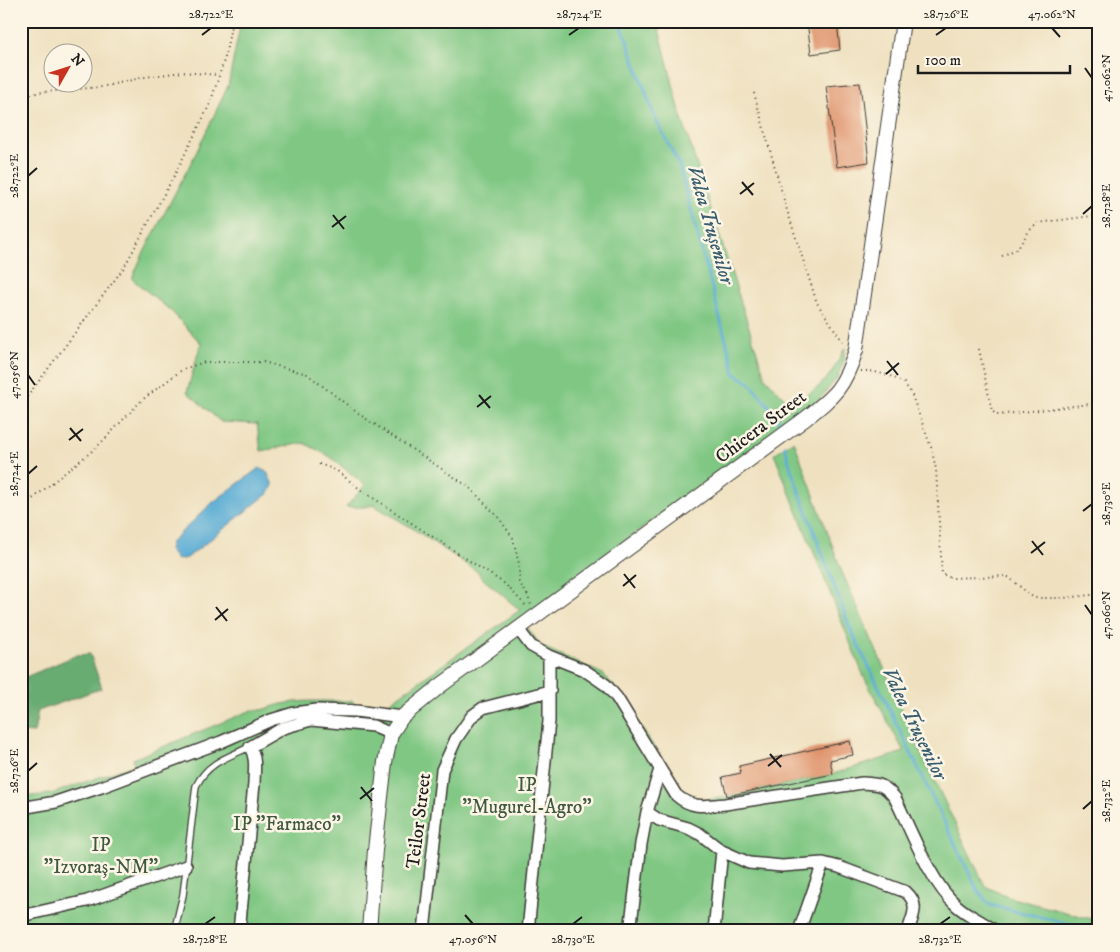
<svg xmlns="http://www.w3.org/2000/svg" width="1120" height="952" viewBox="0 0 1120 952" font-family="'IM FELL DW Pica',serif">
	<style>
		.green { fill: #7fc783; stroke: #4e7250 }
		.forest { fill: #67ac71; stroke: #426446 }
		.water { fill: #59acd4; stroke: #3a6478 }
		.lines { fill: none; stroke-linecap: round; stroke-linejoin: round }
		.stream { stroke: #59acd4; stroke-width: 3 }
		.building { fill: #df926a }
		.service-casing { stroke: #3c3a35; stroke-width: 8 }
		.minor-casing { stroke: #3c3a35; stroke-width: 14 }
		.tertiary-casing { stroke: #3c3a35; stroke-width: 16 }
		.path { stroke: #3c3a35; stroke-width: 2; stroke-dasharray: 1 4; stroke-linecap: butt }
		.service { stroke: #fff; stroke-width: 5.5 }
		.minor { stroke: #fff; stroke-width: 11 }
		.tertiary { stroke: #fff; stroke-width: 14 }
		.ticks { fill: none; stroke: #1c1c1c; stroke-width: 2 }
		.labels { text-anchor: middle; dominant-baseline: central; stroke-width: 5; stroke-linejoin: round; paint-order: stroke }
		.street-label { font-size: 19px; fill: #1c1c1c; stroke: #fcf5e5 }
		.park-label { font-size: 19px; fill: #3f5840; stroke: #fcf5e5 }
		.water-label { font-size: 20px; font-style: italic; fill: #375d6f; stroke: #fcf5e5 }
		.neatline { fill: none; stroke: #1c1c1c; stroke-width: 2 }
		.ticks-label { font-size: 12px; text-anchor: middle; fill: #1c1c1c }
	</style>
	<rect width="100%" height="100%" fill="#fcf5e5"/>
	<filter id="ink" filterUnits="userSpaceOnUse"><feTurbulence type="fractalNoise" baseFrequency=".02" numOctaves="2"/><feDisplacementMap in="SourceGraphic" scale="10" xChannelSelector="R" yChannelSelector="G"/><feConvolveMatrix kernelMatrix="1 2 1 2 8 2 1 2 1" color-interpolation-filters="sRGB"/></filter>
	<filter id="wash" filterUnits="userSpaceOnUse"><feTurbulence type="fractalNoise" baseFrequency=".0096" numOctaves="4" result="noise"/><feDisplacementMap in="SourceGraphic" scale="20" xChannelSelector="R" yChannelSelector="G"/><feGaussianBlur stdDeviation="1.12" result="paint"/><feColorMatrix in="noise" values="0 0 0 0 0 0 0 0 0 0 0 0 0 0 0 0 0 1.4 0 .05"/><feComposite in="paint" operator="in"/></filter>
	<g filter="url(#wash)">
		<rect width="100%" height="100%" fill="#efe1c0"/>
		<path class="green" d="M241 21H657L681 116 765 377 789 403C802 400 817 389 826 379 834 371 839 358 845 348L844 361 837 378 815 405 772 433 591 566 522 620 541 646 603 674 616 689 683 792 698 801 727 797 833 774 904 752 864 677 774 454 794 441 842 572 919 748 985 886 1008 897 1099 921V931H21V797L51 794 134 765 133 759 252 710C262 712 272 706 282 704 306 699 329 702 353 701V705L383 707 520 610 482 578 478 572 409 526 373 505 365 507H346L365 485 329 456 304 443 261 451 257 424 221 422 187 392 201 343 171 311 132 279 141 258 196 153 228 86Z"/>
		<path class="forest" d="M90 654 102 688 38 711 34 733 21 732V679L77 655Z"/>
		<path class="water" d="M259 468 267 472 273 485 270 492 187 558 177 560 169 550 171 542 212 503Z"/>
		<g class="lines">
			<path class="stream" d="M620 21 655 118 679 165 735 374 749 382 777 416 780 427
				M785 446 791 469 849 626 978 891 990 905 1099 931"/>
		</g>
		<g id="blocks">
			<path class="building" d="M807 21H837L840 50 811 54Z
				M860 83 869 162 837 167 826 86Z
				M850 741 853 755 830 760 833 774 727 796 722 777 741 773 739 766Z"/>
		</g>
	</g>
	<g filter="url(#ink)">
		<use href="#blocks" fill-opacity="0" stroke="#3c3a35" stroke-width="1"/>
		<g class="lines">
			<g class="service-casing">
				<path id="service" d="M172 931 176 924 183 895 196 786C208 762 228 757 250 747"/>
			</g>
			<g class="minor-casing">
				<path id="minor" d="M518 629 531 646 549 656 584 670 596 678 606 685 617 698 676 795C692 809 705 806 725 804L862 783C879 784 884 784 895 798 911 830 930 882 956 905 968 916 982 921 995 931
					M21 808 56 802 104 786 221 742 271 720 294 713 316 710 356 711 402 717
					M647 812 659 820 688 828 700 834 722 851 749 863 782 866 823 863 839 867 906 892C920 905 913 915 908 931
					M21 916 87 901 186 866
					M239 931 254 784C254 772 257 758 250 747L283 728 311 720 373 726 391 734
					M424 931 442 770 456 739 472 716 483 708 550 691
					M528 931 549 721V656
					M630 931 641 844 647 812 660 769
					M714 931 722 851
					M799 931 823 863"/>
			</g>
			<g class="tertiary-casing">
				<path id="tertiary" d="M369 931 375 850 385 762 391 734 402 717 440 686 805 419C835 395 844 388 856 350L903 21"/>
			</g>
			<path class="path" d="M754 93 786 207 817 303 845 345
				M21 96 43 92 101 87 145 77 182 72 219 75
				M1002 256 1018 248 1029 231 1038 223 1099 215
				M979 349 992 411 997 415 1099 403
				M861 371H870L888 375 904 383 911 393 931 447 936 469 942 574 951 578 1007 576 1034 598H1064L1099 594
				M21 405 123 269 174 176 210 104 225 57 232 21
				M319 464 336 470 361 490 505 584 527 607
				M21 508 97 447 142 400 183 369 205 362H263L307 374 359 414 469 487 499 518 513 538 519 564V582L527 594 531 605
				M1019 931H1041"/>
			<use href="#service" class="service"/>
			<use href="#minor" class="minor"/>
			<use href="#tertiary" class="tertiary"/>
		</g>
	</g>
	<path class="ticks" d="M1052 28 1060 37M202 35 211 28M569 35 579 28M936 35 946 28M1085 68 1092 78M28 176 37 168M742 182 753 195M740 194 754 183M1083 214 1092 206M333 215 344 229M332 227 346 216M887 361 898 375M886 374 899 363M28 375 35 385M479 395 490 408M477 407 491 396M70 428 81 441M69 440 83 429M28 474 37 466M1083 511 1092 504M1032 541 1043 555M1031 553 1045 542M624 574 635 588M623 586 636 575M1085 605 1092 615M216 607 227 621M215 620 228 609M770 754 781 767M768 766 782 755M28 771 37 763M361 787 372 801M360 799 374 788M1083 809 1092 801M465 915 473 924M205 924 215 917M573 924 582 917M940 924 950 917"/>
	<g class="labels">
		<g class="street-label">
			<text transform="translate(761 427) rotate(-37)">Chicera Street</text>
			<text transform="translate(419 821) rotate(-83)">Teilor Street</text>
		</g>
		<g class="park-label">
			<text x="527" y="785">IP<tspan x="527" dy="22">"Mugurel-Agro"</tspan></text>
			<text x="287" y="824">IP "Farmaco"</text>
			<text x="101" y="845">IP<tspan x="101" dy="22">"Izvoraș-NM"</tspan></text>
		</g>
		<g class="water-label">
			<text transform="translate(710 225) rotate(74)">Valea Trușenilor</text>
			<text transform="translate(914 724) rotate(64)">Valea Trușenilor</text>
		</g>
	</g>
	<rect width="1120" height="952" fill="none" stroke="#fcf5e5" stroke-width="55"/>
	<g transform="translate(68 68) rotate(51)"><circle r="24" fill="#fcf5e5" stroke="#a29e95"/>
	<path d="M0-4L9 19L0 12L-9 19Z" fill="#c8321e"/>
	<text y="-8" font-size="14" font-weight="bold" text-anchor="middle" fill="#1c1c1c">N</text>
	</g>
	<path d="M918 65v8h152v-8" fill="none" stroke="#1c1c1c" stroke-width="2.5"/>
	<text x="925" y="65" font-size="15" fill="#1c1c1c" stroke="#fcf5e5" stroke-width="4" paint-order="stroke">100 m</text>
	<rect x="28" y="28" width="1064" height="896" class="neatline"/>
	<g class="ticks-label">
		<text x="211" y="18">28.722°E</text>
		<text x="579" y="18">28.724°E</text>
		<text x="946" y="18">28.726°E</text>
		<text x="1052" y="18">47.062°N</text>
		<text transform="translate(1106 78) rotate(-90)" y="4">47.062°N</text>
		<text transform="translate(14 176) rotate(-90)" y="4">28.722°E</text>
		<text transform="translate(1106 206) rotate(-90)" y="4">28.728°E</text>
		<text transform="translate(14 375) rotate(-90)" y="4">47.056°N</text>
		<text transform="translate(14 474) rotate(-90)" y="4">28.724°E</text>
		<text transform="translate(1106 504) rotate(-90)" y="4">28.730°E</text>
		<text transform="translate(1106 615) rotate(-90)" y="4">47.060°N</text>
		<text transform="translate(14 771) rotate(-90)" y="4">28.726°E</text>
		<text transform="translate(1106 801) rotate(-90)" y="4">28.732°E</text>
		<text x="205" y="943">28.728°E</text>
		<text x="473" y="943">47.056°N</text>
		<text x="573" y="943">28.730°E</text>
		<text x="940" y="943">28.732°E</text>
	</g>
</svg>
